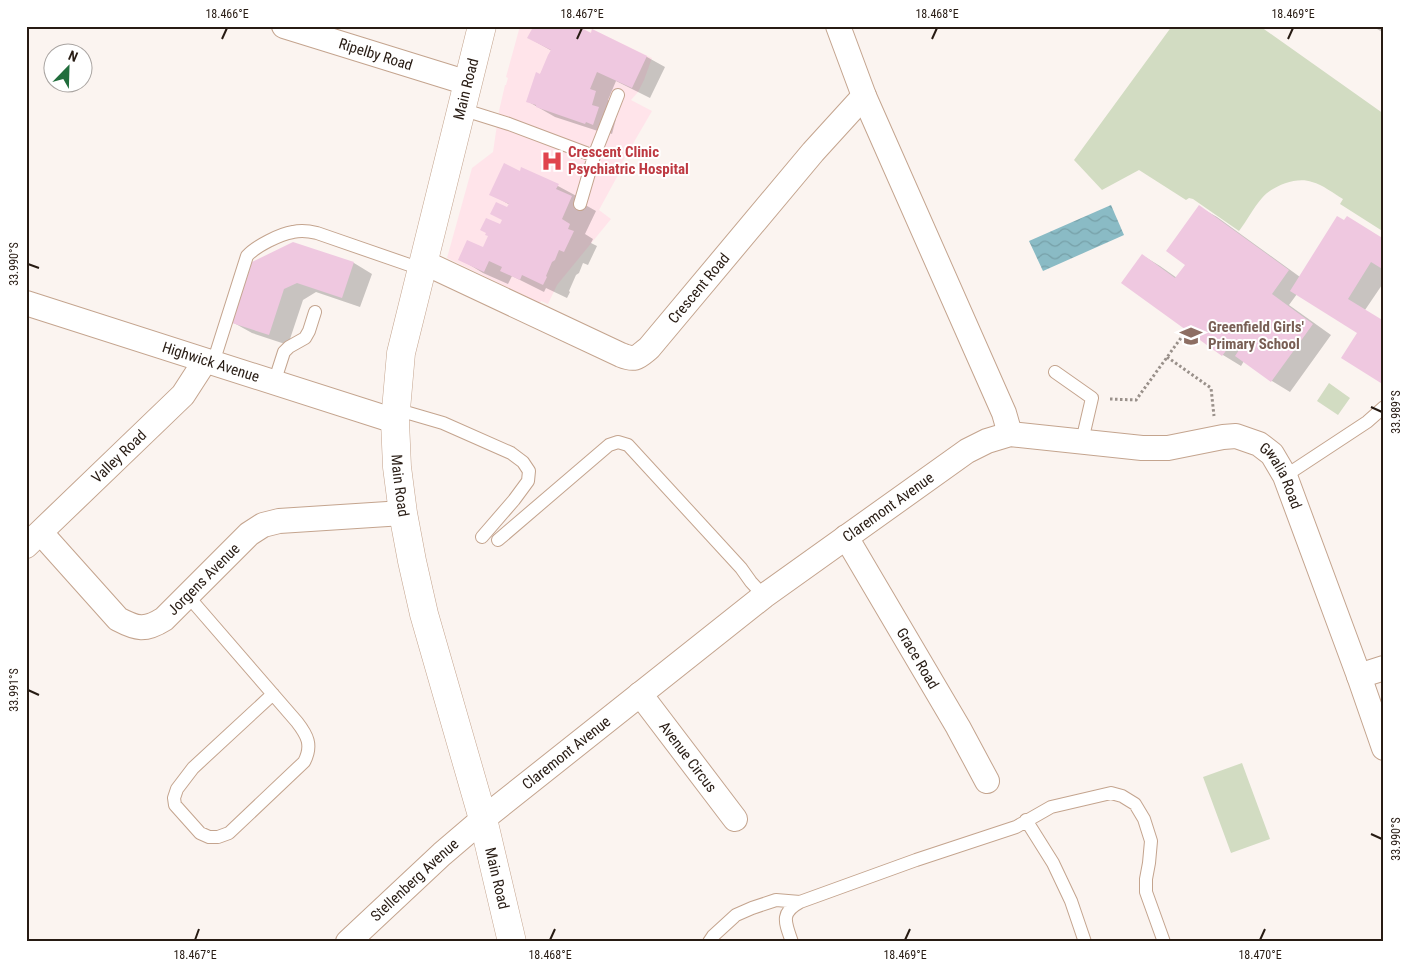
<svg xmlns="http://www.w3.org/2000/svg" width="1410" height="968" viewBox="0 0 1410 968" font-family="'Roboto Condensed',sans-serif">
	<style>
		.medical { fill: #ffe4ea }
		.green { fill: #d2dcc2 }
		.water { fill: url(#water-waves) }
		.shadow { fill: #0003 }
		.building { fill: #efc8e0 }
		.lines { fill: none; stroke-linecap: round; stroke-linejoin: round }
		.service-casing { stroke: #c4a48e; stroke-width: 14 }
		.minor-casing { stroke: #c4a48e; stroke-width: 26 }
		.secondary-casing { stroke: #c4a48e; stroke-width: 29 }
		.path { stroke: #99908a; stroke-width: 3; stroke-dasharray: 2.5 2.5; stroke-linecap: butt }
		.service { stroke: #fff; stroke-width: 12 }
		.minor { stroke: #fff; stroke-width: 24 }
		.secondary { stroke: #fff; stroke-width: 28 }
		.ticks { fill: none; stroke: #271b13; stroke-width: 2 }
		.labels { text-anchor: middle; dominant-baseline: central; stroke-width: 4; stroke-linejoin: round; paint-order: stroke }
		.street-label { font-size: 15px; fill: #271b13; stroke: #fff }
		.health-label { font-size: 15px; font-weight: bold; fill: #be3a42; stroke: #fff; text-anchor: start }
		.education-label { font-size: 15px; font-weight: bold; fill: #785e54; stroke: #fff; text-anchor: start }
		.neatline { fill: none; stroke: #271b13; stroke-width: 2 }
		.ticks-label { font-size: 12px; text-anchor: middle; fill: #271b13 }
	</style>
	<defs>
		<pattern id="water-waves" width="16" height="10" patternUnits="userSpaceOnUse" patternTransform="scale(1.25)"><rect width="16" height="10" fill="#8abbc5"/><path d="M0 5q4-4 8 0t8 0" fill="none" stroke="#77a0a8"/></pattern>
	</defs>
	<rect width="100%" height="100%" fill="#fbf4f0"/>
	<path class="medical" d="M520 26H577L590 32 592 29 652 58 644 80 638 92 631 100 652 111 616 173 618 175 599 210 611 219 557 285 548 304 541 301 540 303 447 258 472 168 493 152 499 111 505 85H506L508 78 506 77Z"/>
	<path class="green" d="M1172 26 1261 27 1384 114V232L1340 204 1343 199C1333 193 1323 185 1312 182 1297 176 1272 186 1262 198 1253 208 1247 221 1239 231L1193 199 1189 198 1186 200 1139 170 1102 190 1074 160Z
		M1329 383 1350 398 1338 415 1317 401Z
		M1242 763 1270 839 1231 853 1203 777Z"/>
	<path class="water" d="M1111 205 1124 235 1043 271 1029 241Z"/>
	<path class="shadow" d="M1373 26H1384V33L1377 29Z
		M593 31 647 57 665 67 650 98 616 81 608 100 614 103 610 115 616 119 612 134 604 131V133L555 117 527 101 552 51 529 38 591 34Z
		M521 172 558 186 582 199 580 202 596 211 585 234 593 239 591 243 597 246 588 265 583 263 579 273 576 275 569 291 570 292 567 298 546 288 544 292 512 276 508 284 483 273 460 259 483 248 500 226 510 205 491 194Z
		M1199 207 1217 217 1300 277 1384 240V282L1365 310 1359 333 1297 294 1289 305 1331 335 1290 392 1272 381 1244 361 1241 366 1223 355 1142 255 1160 266 1177 278 1187 264Z
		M254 263H354L372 274 360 307 316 292 303 300 288 345 252 333 234 323Z"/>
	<path class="building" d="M527 26H577L591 33 592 29 647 56 632 88 597 72 590 89 596 91 592 105 599 107 593 125 586 122 585 124 536 107V105L526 102 536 72 540 74 548 55 551 50 527 38 532 29Z
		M504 163 520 171 521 167 559 184 556 189 572 196 562 219 570 224 568 229 574 231 564 252 559 250 555 260 552 262 546 276 547 277 543 285 522 275 520 280 500 271 502 267 489 261 484 272 458 260 467 240 483 247 488 236 485 235 486 233 480 230 486 218 500 224 502 220 490 214 496 202 507 207 509 204 489 195Z
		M1199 205 1289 270 1272 294 1313 324 1271 382 1235 356 1239 350 1231 344 1222 356 1121 283 1142 254 1175 278 1185 265 1166 251Z
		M1337 216 1344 220 1347 216 1384 239V270L1371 262 1348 299 1384 321V385L1341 358 1357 333 1290 291Z
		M293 242 354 262 342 298 297 283 284 289 269 335 232 323 252 262Z"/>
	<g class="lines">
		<g class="service-casing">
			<path id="service" d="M461 109 509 124 594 156
				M580 204 594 156 618 95
				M213 363 247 256C256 246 280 234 293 232 301 230 309 231 317 233L421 269
				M1055 372 1092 398 1082 441
				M274 383 284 352 289 347 305 338 309 331 315 312
				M395 409 443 423 511 453 523 462 529 471 528 481 514 500 482 537
				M1285 476 1367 422 1384 407
				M498 540 609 445 618 442 628 445 741 568 751 582 764 596
				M187 595 297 722C307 735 313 745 304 762L229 833 218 837H209L200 833 175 805 174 798 177 789 193 768 273 694
				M1026 820 1053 863 1071 901 1085 942
				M709 942 713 936 736 915 752 908 776 900 800 902
				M792 942C785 922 780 913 800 902L916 860 1016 827 1051 807 1111 793 1122 796 1135 804 1144 819 1151 841 1149 863 1146 879V892L1164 942"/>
		</g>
		<g class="minor-casing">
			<g id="minor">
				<path id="s1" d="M284 26 468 83"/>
				<path d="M838 26 864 96 1004 413 1010 434"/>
				<path id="s2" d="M423 262 621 355C636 361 638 357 649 348L813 152 864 96"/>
				<path id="s3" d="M26 303 395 421"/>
				<path id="s4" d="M41 533 118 619C137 629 145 631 164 619L249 534 263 525 279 521 403 513"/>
				<path id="s5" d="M846 537 958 727 987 781"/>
				<path id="s6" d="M26 546 183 395 205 361"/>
				<path d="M1359 676 1384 668"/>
				<path id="s7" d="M640 694 735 819"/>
				<path id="s8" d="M348 942 442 854 483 819 764 596 967 451 987 441 1010 434 1142 448H1168L1223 437 1236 436 1259 444 1272 454 1285 476 1359 676 1384 748"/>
			</g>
		</g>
		<g class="secondary-casing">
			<g id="secondary">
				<path id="s9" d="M482 26 401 353 395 421 397 467 403 513 412 561 424 614 483 819 512 942"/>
			</g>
		</g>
		<path class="path" d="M1167 357 1211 388 1214 416
			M1110 399 1136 400 1186 331"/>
		<use href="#service" class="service"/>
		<use href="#minor" class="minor"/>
		<use href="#secondary" class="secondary"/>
	</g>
	<path class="ticks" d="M222 39 227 28M577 39 582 28M932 39 937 28M1288 39 1293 28M28 264 39 268M1371 407 1382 412M28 690 39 695M1371 834 1382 839M195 940 199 929M550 940 555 929M905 940 910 929M1260 940 1265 929"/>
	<defs>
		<g id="hospital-bare" transform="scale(1.725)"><path d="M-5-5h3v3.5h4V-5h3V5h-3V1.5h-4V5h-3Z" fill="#e0444e" stroke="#fff" stroke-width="2.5" paint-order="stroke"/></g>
		<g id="school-bare" transform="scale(1.725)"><path d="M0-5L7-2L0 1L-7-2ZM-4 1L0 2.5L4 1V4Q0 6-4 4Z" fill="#8d6e63" stroke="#fff" stroke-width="2.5" paint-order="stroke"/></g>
	</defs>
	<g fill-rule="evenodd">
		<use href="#hospital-bare" x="552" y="161"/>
		<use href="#school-bare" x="1191" y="336"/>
	</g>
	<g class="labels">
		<g class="street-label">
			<text stroke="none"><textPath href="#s1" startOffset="96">Ripelby Road</textPath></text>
			<text transform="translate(466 89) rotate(-76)">Main Road</text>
			<text stroke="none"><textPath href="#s2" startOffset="328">Crescent Road</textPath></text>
			<text stroke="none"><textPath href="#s3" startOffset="194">Highwick Avenue</textPath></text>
			<text stroke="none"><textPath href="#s6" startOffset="129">Valley Road</textPath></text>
			<text stroke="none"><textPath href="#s8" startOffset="1129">Gwalia Road</textPath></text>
			<text stroke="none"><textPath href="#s9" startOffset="470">Main Road</textPath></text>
			<text stroke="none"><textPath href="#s8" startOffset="694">Claremont Avenue</textPath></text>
			<text stroke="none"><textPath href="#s4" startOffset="221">Jorgens Avenue</textPath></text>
			<text stroke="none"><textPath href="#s5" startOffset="141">Grace Road</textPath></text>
			<text stroke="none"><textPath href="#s8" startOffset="289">Claremont Avenue</textPath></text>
			<text stroke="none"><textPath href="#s7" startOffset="79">Avenue Circus</textPath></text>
			<text stroke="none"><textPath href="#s9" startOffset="875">Main Road</textPath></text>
			<text stroke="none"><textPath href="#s8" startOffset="91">Stellenberg Avenue</textPath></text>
		</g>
		<g class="health-label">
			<text x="568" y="152">Crescent Clinic<tspan x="568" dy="17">Psychiatric Hospital</tspan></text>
		</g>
		<g class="education-label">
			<text x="1208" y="327">Greenfield Girls'<tspan x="1208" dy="17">Primary School</tspan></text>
		</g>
	</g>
	<rect width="1410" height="968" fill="none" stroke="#ffffff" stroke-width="55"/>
	<g transform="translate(68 68) rotate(23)"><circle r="24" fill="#ffffff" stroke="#a9a4a1"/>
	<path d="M0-4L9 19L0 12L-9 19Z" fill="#216d3c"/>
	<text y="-8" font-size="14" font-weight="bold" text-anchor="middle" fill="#271b13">N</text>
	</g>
	<rect x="28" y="28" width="1354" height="912" class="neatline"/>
	<g class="ticks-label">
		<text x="227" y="18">18.466°E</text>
		<text x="582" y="18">18.467°E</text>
		<text x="937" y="18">18.468°E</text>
		<text x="1293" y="18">18.469°E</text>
		<text transform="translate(14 264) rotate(-90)" y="4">33.990°S</text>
		<text transform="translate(1396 412) rotate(-90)" y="4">33.989°S</text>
		<text transform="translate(14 690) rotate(-90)" y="4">33.991°S</text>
		<text transform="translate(1396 839) rotate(-90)" y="4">33.990°S</text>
		<text x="195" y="959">18.467°E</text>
		<text x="550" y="959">18.468°E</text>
		<text x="905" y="959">18.469°E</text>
		<text x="1260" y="959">18.470°E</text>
	</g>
</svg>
